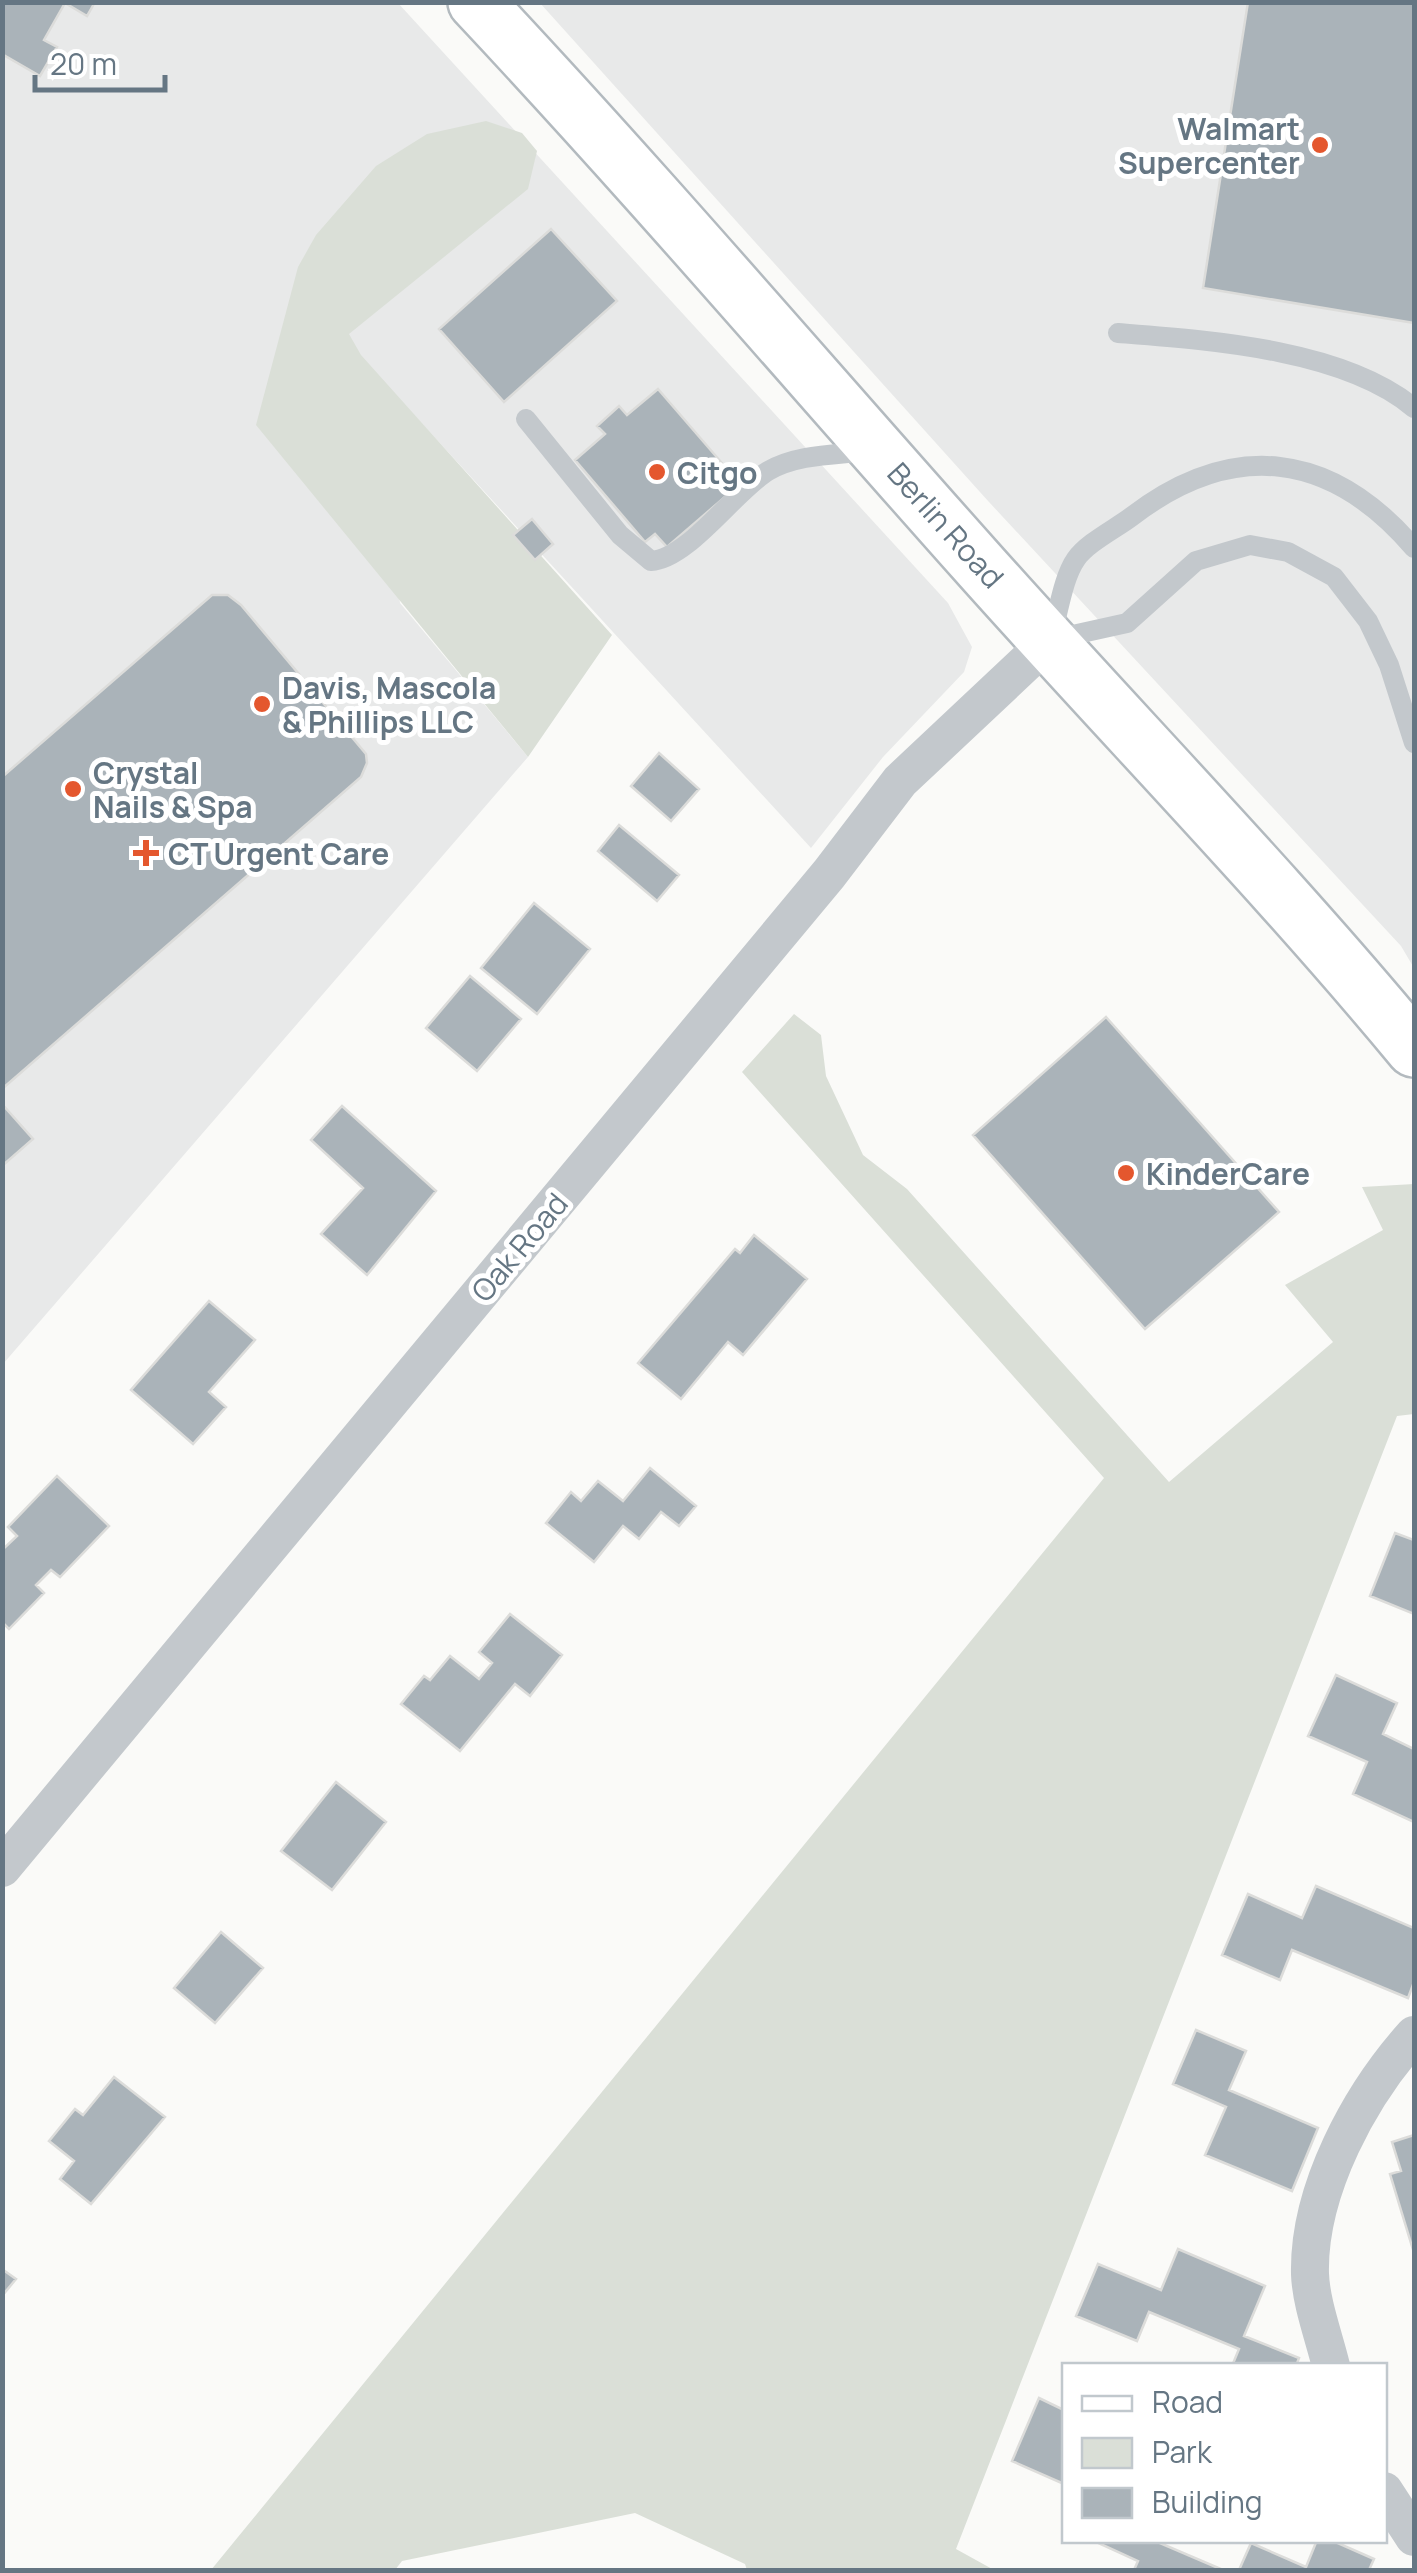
<svg xmlns="http://www.w3.org/2000/svg" width="1417" height="2573" viewBox="0 0 1417 2573" font-family="Manrope,sans-serif">
	<style>
		.built { fill: #e8e9e9 }
		.green { fill: #dadfd7 }
		.building { fill: #aab3b9; stroke: #dcdcda; stroke-width: 2.5 }
		.lines { fill: none; stroke-linecap: round; stroke-linejoin: round }
		.secondary-casing { stroke: #b3babf; stroke-width: 60 }
		.service { stroke: #c3c8cc; stroke-width: 20 }
		.minor { stroke: #c3c8cc; stroke-width: 38 }
		.secondary { stroke: #fff; stroke-width: 55 }
		.poi-dot { fill: #e4572e; stroke: #fff; stroke-width: 4 }
		.labels { text-anchor: middle; dominant-baseline: central; stroke-width: 10; stroke-linejoin: round; paint-order: stroke }
		.poi-label { font-size: 30px; font-weight: bold; fill: #657683; stroke: #fff; text-anchor: start }
		.street-label { font-size: 30px; fill: #657683; stroke: #fff }
	</style>
	<rect width="100%" height="100%" fill="#fafaf8"/>
	<path class="built" d="M3 3H398L948 603 972 647 964 672 883 757 811 848 361 357 400 603 528 757 3 1364Z
		M540 3H1414V968L1401 946 989 502Z"/>
	<path class="green" d="M486 121 522 133 537 151 528 189 349 334 361 355 612 635 528 757 256 425 298 267 316 235 376 166 427 134Z
		M794 1014 821 1035 826 1076 863 1155 907 1189 1169 1482 1333 1342 1285 1285 1383 1230 1362 1187 1414 1184V1414L1397 1416 956 2549 994 2570H747L745 2564 635 2513 402 2561 395 2570H211L1104 1478 742 1072Z"/>
	<path class="building" d="M2 2H95L87 16 65 3 44 40 57 47 40 76 2 54Z
		M1248 2H1414V323L1203 288Z
		M551 229 617 301 504 402 439 329Z
		M658 389 740 484 667 547 655 534 645 542 575 460 605 434 597 426 619 406 627 415Z
		M532 519 553 544 535 560 513 535Z
		M212 595H228L241 605 366 754 367 763 361 777 2 1089V777Z
		M659 753 699 789 671 821 631 786Z
		M619 825 679 875 657 901 598 851Z
		M534 903 590 949 537 1014 481 968Z
		M470 976 521 1019 477 1071 426 1028Z
		M1106 1017 1279 1212 1145 1329 973 1135Z
		M2 1104 33 1139 2 1166Z
		M342 1106 436 1191 367 1275 321 1234 363 1188 311 1140Z
		M754 1235 807 1279 743 1355 728 1342 681 1399 638 1363 735 1249 740 1253Z
		M209 1301 255 1340 209 1392 226 1407 193 1444 131 1390Z
		M650 1468 696 1506 679 1526 661 1512 639 1539 623 1526 594 1562 546 1523 571 1492 581 1501 598 1481 623 1501Z
		M57 1476 109 1526 60 1577 51 1570 36 1585 44 1593 9 1629 2 1622V1550L17 1536 8 1527Z
		M1395 1533 1414 1540V1614L1370 1596Z
		M510 1614 562 1655 530 1696 515 1684 460 1751 401 1704 424 1676 430 1680 450 1656 479 1679 492 1663 479 1652Z
		M1336 1675 1397 1703 1383 1734 1414 1749V1822L1353 1794 1367 1762 1308 1736Z
		M336 1782 386 1822 332 1890 281 1851Z
		M1316 1886 1414 1928V1982L1408 1998 1292 1950 1280 1980 1222 1955 1248 1894 1302 1918Z
		M221 1932 263 1968 215 2023 174 1988Z
		M1196 2030 1246 2051 1229 2090 1318 2128 1292 2191 1205 2155 1226 2107 1173 2084Z
		M114 2077 165 2117 91 2204 60 2179 74 2161 49 2141 75 2109 83 2115Z
		M1414 2135V2253L1390 2174 1401 2171 1392 2142Z
		M1178 2249 1265 2286 1244 2336 1299 2358 1296 2366H1232L1239 2349 1149 2312 1137 2341 1076 2316 1098 2264 1161 2290Z
		M2 2269 16 2279 2 2296Z
		M1039 2398 1064 2410V2484L1012 2461Z
		M1092 2540H1153L1223 2570H1134L1138 2561Z
		M1317 2540H1331L1374 2559 1369 2570H1239L1251 2543 1306 2567Z"/>
	<g class="lines">
		<g class="secondary-casing">
			<path id="secondary" d="M476 2C647 184 809 374 975 560 1121 724 1274 880 1414 1049"/>
		</g>
		<path class="service" d="M1118 333C1207 340 1344 349 1414 408
			M526 419 620 535 651 561C688 559 735 491 768 471 797 454 835 455 868 451
			M1414 548C1331 451 1233 439 1131 517 1115 529 1087 543 1076 559 1062 579 1058 617 1050 640L1127 623 1196 561 1250 545 1288 552 1334 577 1368 621 1389 665 1414 743"/>
		<path class="minor" d="M2 1868 829 874 900 781 1050 640
			M1331 2366C1324 2337 1311 2303 1310 2274 1308 2190 1360 2095 1414 2035
			M1384 2491 1414 2537"/>
		<use href="#secondary" class="secondary"/>
	</g>
	<g class="poi-dot">
		<circle cx="1320" cy="145" r="10"/>
		<circle cx="657" cy="472" r="10"/>
		<circle cx="262" cy="704" r="10"/>
		<circle cx="73" cy="789" r="10"/>
		<path d="M141 838h10v10h10v10h-10v10h-10v-10h-10v-10h10z"/>
		<circle cx="1126" cy="1173" r="10"/>
	</g>
	<g class="labels">
		<g class="poi-label">
			<text x="1300" y="128" text-anchor="end">Walmart<tspan x="1300" dy="34">Supercenter</tspan></text>
			<text x="677" y="472">Citgo</text>
			<text x="282" y="687">Davis, Mascola<tspan x="282" dy="34">&amp; Phillips LLC</tspan></text>
			<text x="93" y="772">Crystal<tspan x="93" dy="34">Nails &amp; Spa</tspan></text>
			<text x="168" y="853">CT Urgent Care</text>
			<text x="1146" y="1173">KinderCare</text>
		</g>
		<g class="street-label">
			<text transform="translate(946 525) rotate(48)">Berlin Road</text>
			<text transform="translate(519 1247) rotate(-50)">Oak Road</text>
		</g>
	</g>
	<rect width="1417" height="2573" fill="none" stroke="#657683" stroke-width="10"/>
	<rect x="1062" y="2363" width="325" height="180" fill="#ffffff" stroke="#c1c8cd" stroke-width="2.5"/>
	<rect x="1082" y="2396" width="50" height="15" fill="#ffffff" stroke="#c1c8cd" stroke-width="2.5"/>
	<text x="1152" y="2413" font-size="30" fill="#657683">Road</text>
	<rect x="1082" y="2438" width="50" height="30" fill="#dadfd7" stroke="#c1c8cd" stroke-width="2.5"/>
	<text x="1152" y="2463" font-size="30" fill="#657683">Park</text>
	<rect x="1082" y="2488" width="50" height="30" fill="#aab3b9" stroke="#c1c8cd" stroke-width="2.5"/>
	<text x="1152" y="2513" font-size="30" fill="#657683">Building</text>
	<path d="M35 75v15h130v-15" fill="none" stroke="#657683" stroke-width="5"/>
	<text x="50" y="75" font-size="30" fill="#657683" stroke="#ffffff" stroke-width="8" paint-order="stroke">20 m</text>
</svg>
